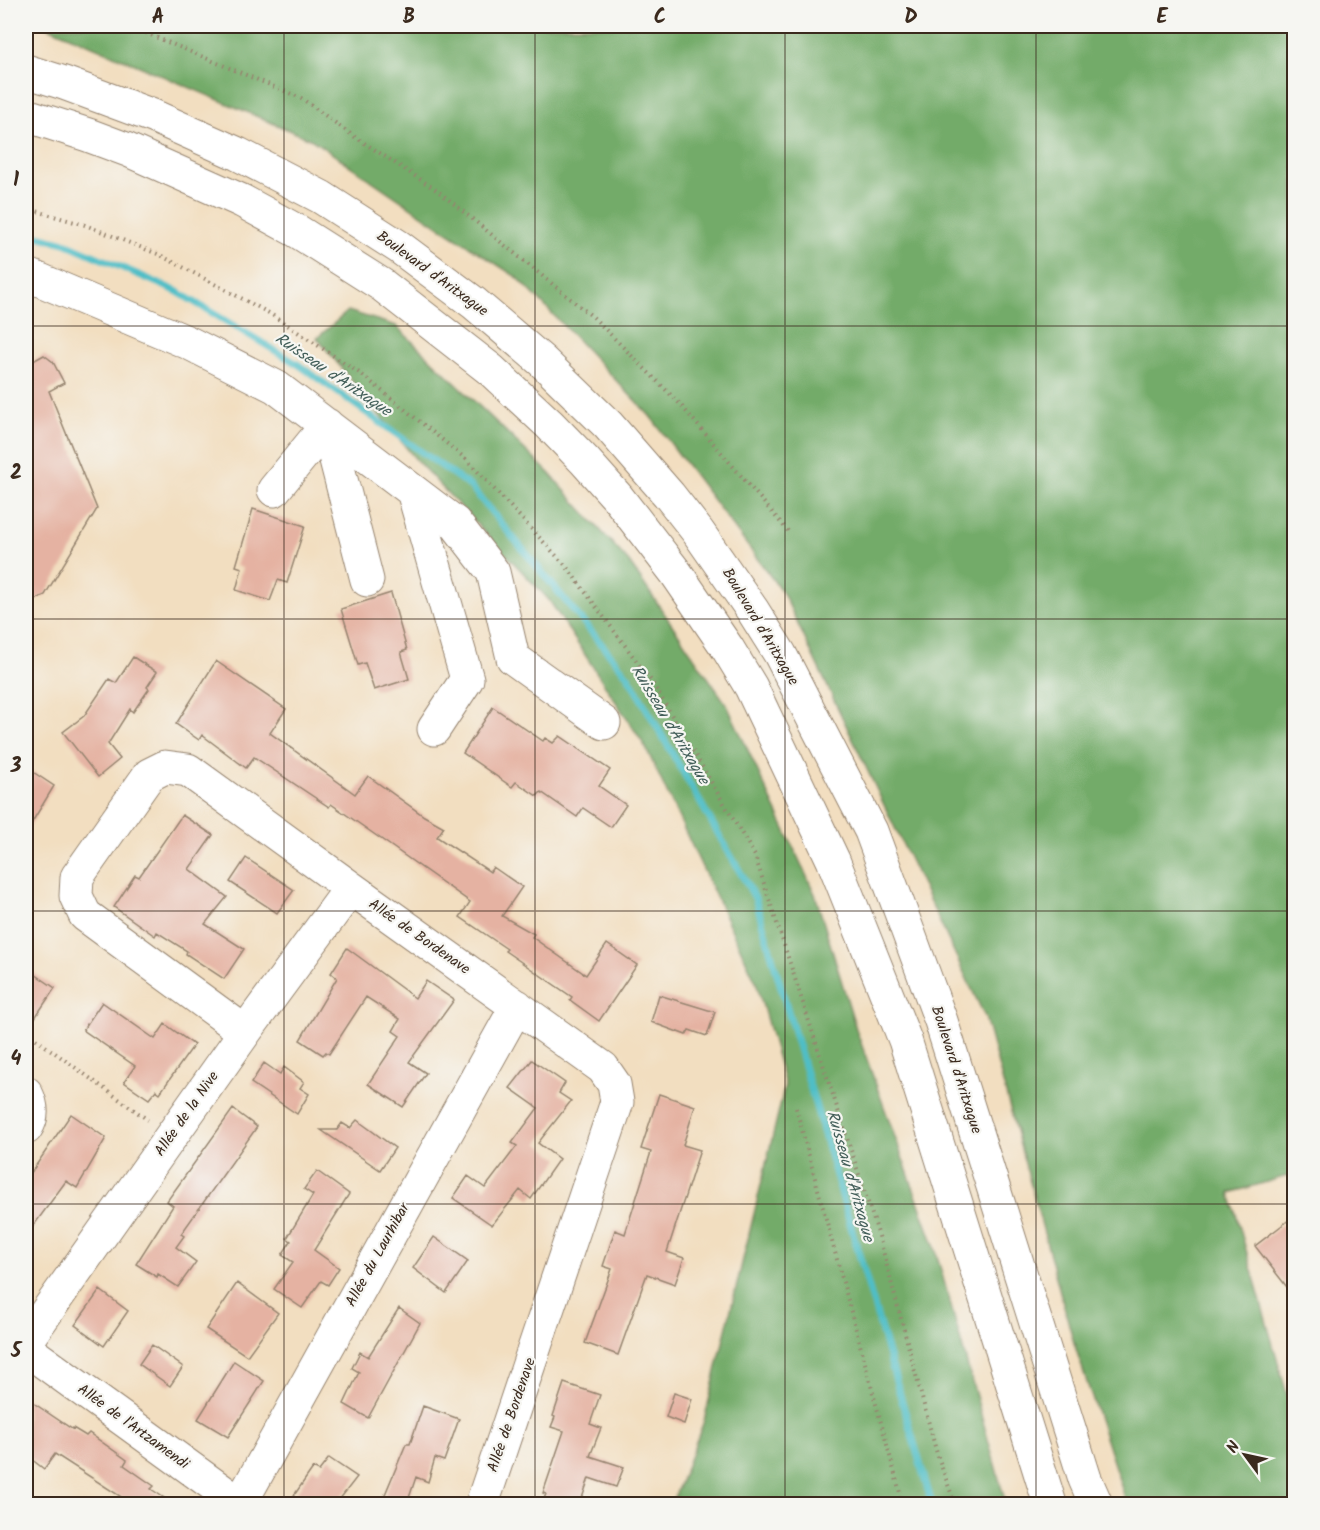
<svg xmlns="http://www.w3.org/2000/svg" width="1320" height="1530" viewBox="0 0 1320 1530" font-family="Kalam,sans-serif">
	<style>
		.forest { fill: #73ab69; stroke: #576a44; stroke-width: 1.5 }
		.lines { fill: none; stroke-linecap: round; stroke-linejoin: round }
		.stream { stroke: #50bec6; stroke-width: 7 }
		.building { fill: #e5b2a2 }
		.minor-casing { stroke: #96846f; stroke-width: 35 }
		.major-casing { stroke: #96846f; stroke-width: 35 }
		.path { stroke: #96846f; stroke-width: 4; stroke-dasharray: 1.5 4.5; stroke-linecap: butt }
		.minor { stroke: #fff; stroke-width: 33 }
		.major { stroke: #fff; stroke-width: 33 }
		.grid { fill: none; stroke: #3b2a1e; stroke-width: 1.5; stroke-opacity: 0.55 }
		.labels { text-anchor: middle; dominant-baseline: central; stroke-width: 4.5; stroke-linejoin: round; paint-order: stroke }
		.street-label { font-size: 15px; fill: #3b2a1e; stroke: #f6f6f2 }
		.water-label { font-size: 16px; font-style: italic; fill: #425e59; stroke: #f6f6f2 }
		.neatline { fill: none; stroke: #3b2a1e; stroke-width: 2 }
		.grid-label { font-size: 20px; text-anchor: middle; font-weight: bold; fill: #3b2a1e }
	</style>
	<rect width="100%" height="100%" fill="#f6f6f2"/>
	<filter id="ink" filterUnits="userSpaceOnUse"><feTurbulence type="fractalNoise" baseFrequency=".0167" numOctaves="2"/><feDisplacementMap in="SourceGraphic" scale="12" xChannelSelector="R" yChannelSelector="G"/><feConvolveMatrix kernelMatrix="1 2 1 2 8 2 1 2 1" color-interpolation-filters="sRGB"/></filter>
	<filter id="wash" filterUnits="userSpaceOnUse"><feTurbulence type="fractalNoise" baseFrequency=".008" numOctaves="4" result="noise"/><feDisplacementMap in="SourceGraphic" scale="24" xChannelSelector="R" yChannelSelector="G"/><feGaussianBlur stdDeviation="1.35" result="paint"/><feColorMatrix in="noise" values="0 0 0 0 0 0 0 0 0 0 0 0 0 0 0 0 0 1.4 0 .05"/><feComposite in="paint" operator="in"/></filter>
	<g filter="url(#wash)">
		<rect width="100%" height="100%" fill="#f2dec0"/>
		<path class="forest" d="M42 26H1294V1174L1230 1193 1294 1419V1504H1127L1074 1343 985 1017 783 593 650 416 518 278 438 226 312 140 48 27Z
			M348 311 396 326 549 473 629 562 727 705 815 894 857 1032 934 1245 1006 1504H672L704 1421 785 1085 756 982 645 746 549 600 418 462 317 338Z"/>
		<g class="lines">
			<path class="stream" d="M26 233 65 243 176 291 299 365 471 487 628 676 755 898 932 1504"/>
		</g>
		<g id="blocks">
			<path class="building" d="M44 355 53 362 64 383 49 391 97 509 45 595 26 604V365Z
				M253 509 305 526 287 583 278 580 270 601 236 590 242 568 236 566Z
				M391 593 407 650 401 652 409 679 374 690 365 663 358 665 341 609Z
				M133 657 157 672 147 687 149 689 133 712 130 709 108 744 120 759 98 777 63 732 84 716 109 679 116 683Z
				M216 661 286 709 270 733 355 794 368 776 424 816 444 827 437 837 490 872 493 867 522 887 502 916 534 934 532 937 586 975 607 944 637 965 599 1021 570 1000 572 997 505 951 507 949 460 917 470 902 374 834 331 804 329 807 254 757 246 768 202 735 199 740 176 724Z
				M493 707 543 741 545 738 553 743 560 736 610 770 599 786 626 805 611 827 583 808 577 817 541 792 537 796 516 782 512 787 463 753Z
				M33 772 54 786 26 832V783Z
				M182 815 213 835 189 869 227 897 205 924 244 949 224 979 186 954 187 951 157 932 155 936 114 907 135 875 139 877Z
				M246 858 294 890 277 913 230 882Z
				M347 948 415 998 426 981 454 1000 409 1062 426 1073 403 1107 368 1084 400 1036 393 1031 400 1019 366 997 329 1054 326 1052 323 1055 300 1040 337 978 331 973Z
				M26 968 55 988 26 1031Z
				M659 995 715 1012 707 1036 689 1030 686 1035 651 1022Z
				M102 1002 155 1039 165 1024 194 1045 160 1093 156 1090 149 1099 124 1082 135 1066 83 1030Z
				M532 1060 565 1083 559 1093 571 1101 538 1143 559 1159 531 1199 520 1190 492 1225 453 1198 468 1176 485 1188 517 1146 512 1143 538 1108 510 1088Z
				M264 1063 280 1074 284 1067 304 1082 300 1088 309 1094 297 1114 251 1083Z
				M659 1094 695 1106 683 1145 700 1150 667 1252 684 1258 675 1284 647 1274 618 1355 585 1343 612 1269 603 1266 615 1230 625 1234 651 1152 641 1149Z
				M233 1109 257 1127 181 1234 184 1236 176 1247 196 1262 178 1287 158 1274 157 1277 136 1264 173 1206 167 1201Z
				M71 1114 106 1138 77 1188 66 1181 26 1236V1180Z
				M357 1120 395 1148 380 1170 321 1130H337L342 1123 350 1128Z
				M317 1171 349 1194 314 1250 339 1268 328 1285 321 1281 302 1308 274 1289 293 1262 282 1255 291 1241 287 1238 313 1195 304 1189Z
				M1294 1216V1296L1255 1246Z
				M434 1237 468 1261 446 1293 413 1268Z
				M237 1283 278 1313 247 1356 206 1329Z
				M100 1290 128 1311 104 1346 75 1325Z
				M399 1308 420 1323 368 1418 344 1404 359 1372 352 1368 360 1352 368 1357Z
				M152 1345 183 1367 170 1386 139 1364Z
				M234 1361 264 1381 228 1437 198 1419Z
				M564 1383 600 1395 590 1424 601 1428 590 1456 624 1467 616 1487 589 1478 580 1504H542L546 1494 543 1493 564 1431 551 1427 555 1417 553 1416Z
				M674 1393 692 1399 684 1424 666 1417Z
				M26 1398 72 1429 73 1428 86 1436 89 1433 127 1460 124 1465 154 1486 151 1489 173 1504H132L55 1454 44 1469 26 1455Z
				M423 1406 459 1419 444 1461 435 1458 428 1482 416 1477 407 1504H381L406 1444H410Z
				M329 1458 357 1477 336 1504H288L313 1468 319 1471Z"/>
		</g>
	</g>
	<g filter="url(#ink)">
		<use href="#blocks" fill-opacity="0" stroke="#96846f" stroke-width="1.5"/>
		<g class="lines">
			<g class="minor-casing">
				<path id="minor" d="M26 274 189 343 276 387 455 523 493 572 513 658 604 723
					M327 425 367 580
					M274 490 327 425
					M413 491 467 679 434 729
					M245 1032 85 915 76 896 77 877 149 775 165 767 188 770 351 888 603 1068 614 1084 617 1102 482 1504
					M26 1093C32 1105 34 1116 26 1128
					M26 1341 245 1032 351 888
					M26 1349 240 1504 517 1006"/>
			</g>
			<g class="major-casing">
				<path id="major" d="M26 71 64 83 153 116 238 154 321 197 399 247 474 303 542 361 608 425 669 495 698 532 753 611 780 654 871 831 941 1021 1085 1479 1096 1504
					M26 115 88 135 128 150 242 201 297 231 382 285 491 370 549 424 585 461 618 498 676 573 728 649 751 687 833 860 905 1040 1050 1504"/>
			</g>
			<path class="path" d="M129 26 301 98 352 135 438 191 594 318 679 403 788 531
				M26 208 85 225 160 255 269 313 361 374 466 459 566 566 652 682 755 856 879 1236 937 1454 955 1504
				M26 1032 148 1120
				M796 1108 903 1504"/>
			<use href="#minor" class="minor"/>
			<use href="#major" class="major"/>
		</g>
	</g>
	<path class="grid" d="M284 26V1504M535 26V1504M785 26V1504M1036 26V1504M26 326H1294M26 619H1294M26 911H1294M26 1204H1294"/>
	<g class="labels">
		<g class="street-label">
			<text transform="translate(432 274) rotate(36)">Boulevard d'Aritxague</text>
			<text transform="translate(760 627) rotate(59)">Boulevard d'Aritxague</text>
			<text transform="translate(419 937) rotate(35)">Allée de Bordenave</text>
			<text transform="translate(956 1070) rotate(72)">Boulevard d'Aritxague</text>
			<text transform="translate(187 1114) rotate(-55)">Allée de la Nive</text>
			<text transform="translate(378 1255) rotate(-61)">Allée du Laurhibar</text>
			<text transform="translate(512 1415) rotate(-71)">Allée de Bordenave</text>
			<text transform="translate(133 1427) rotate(36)">Allée de l'Artzamendi</text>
		</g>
		<g class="water-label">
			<text transform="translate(333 375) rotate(34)">Ruisseau d'Aritxague</text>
			<text transform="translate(670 725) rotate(59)">Ruisseau d'Aritxague</text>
			<text transform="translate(850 1176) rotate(74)">Ruisseau d'Aritxague</text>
		</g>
	</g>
	<rect width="1320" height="1530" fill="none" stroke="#f6f6f2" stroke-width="66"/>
	<g transform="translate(1245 1455) rotate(303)" stroke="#f6f6f2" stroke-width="4.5" paint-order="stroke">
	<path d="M0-4.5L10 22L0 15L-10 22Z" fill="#3b2a1e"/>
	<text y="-9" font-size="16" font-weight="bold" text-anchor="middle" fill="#3b2a1e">N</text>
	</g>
	<rect x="33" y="33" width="1254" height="1464" class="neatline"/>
	<g class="grid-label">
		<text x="158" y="23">A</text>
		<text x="409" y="23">B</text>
		<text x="660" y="23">C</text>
		<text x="911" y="23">D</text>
		<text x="1162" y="23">E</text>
		<text x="16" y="186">1</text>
		<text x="16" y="479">2</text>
		<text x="16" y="772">3</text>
		<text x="16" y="1065">4</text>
		<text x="16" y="1357">5</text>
	</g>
</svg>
